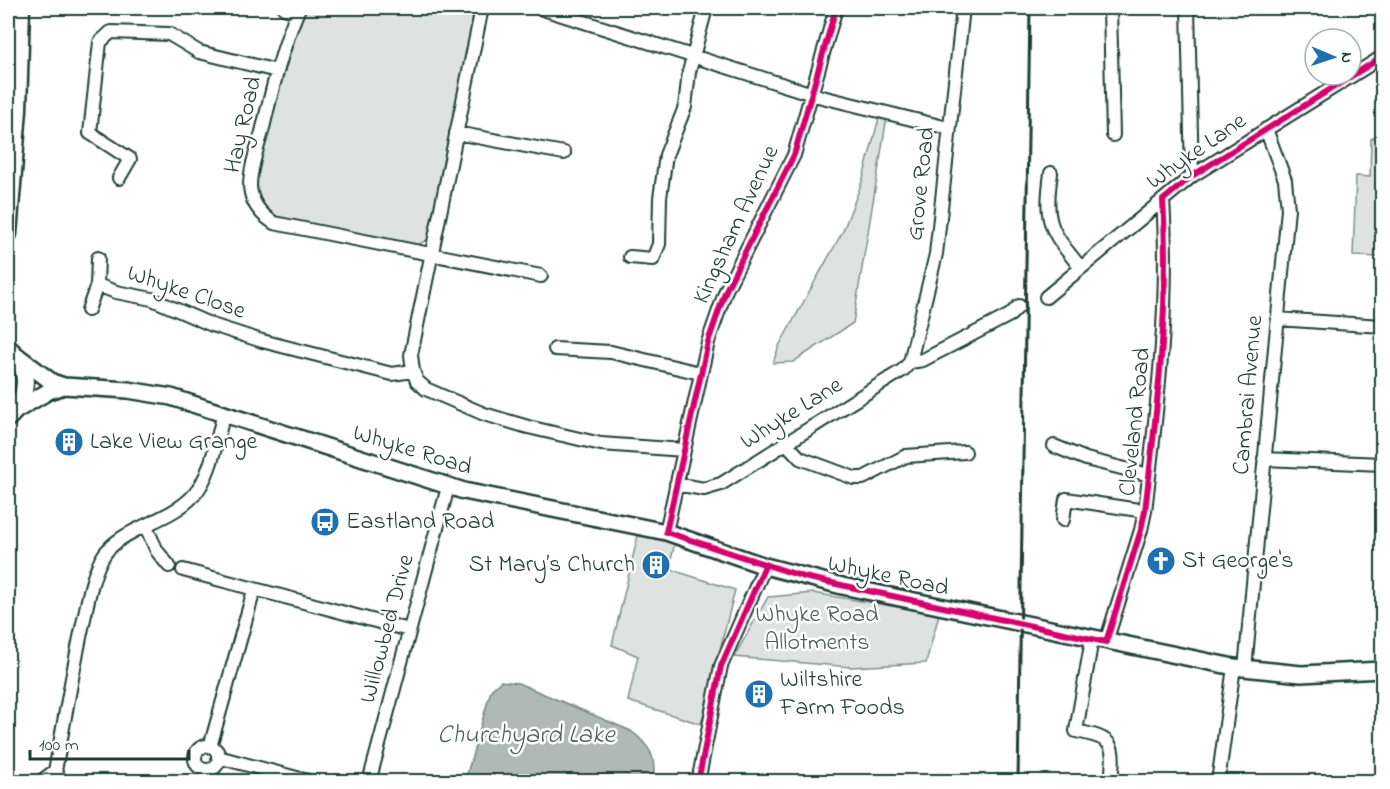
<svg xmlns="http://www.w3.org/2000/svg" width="1390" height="789" viewBox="0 0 1390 789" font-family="'Indie Flower',sans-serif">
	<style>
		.green { fill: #dee3e2; stroke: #7e908b; stroke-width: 1.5 }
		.water { fill: #afbab7; stroke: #758883; stroke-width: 1.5 }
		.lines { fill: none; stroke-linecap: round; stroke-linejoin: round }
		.minor-casing { stroke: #1f3d34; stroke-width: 16 }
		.major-casing { stroke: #1f3d34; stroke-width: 20 }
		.highway-casing { stroke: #1f3d34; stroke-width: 21 }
		.minor { stroke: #fff; stroke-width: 12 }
		.major { stroke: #fff; stroke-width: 15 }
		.highway { stroke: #fff; stroke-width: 16 }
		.rail { stroke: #1f3d34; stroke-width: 3 }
		.cycleway-casing { stroke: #fff; stroke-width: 10 }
		.cycleway { stroke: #d6006c; stroke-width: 6 }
		.labels { text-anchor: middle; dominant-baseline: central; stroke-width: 5; stroke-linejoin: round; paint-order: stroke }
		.street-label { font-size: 24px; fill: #1f3d34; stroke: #fff }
		.poi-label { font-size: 24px; fill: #1f3d34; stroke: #fff; text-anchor: start }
		.park-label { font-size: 24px; fill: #455e57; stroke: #fff }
		.water-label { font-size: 26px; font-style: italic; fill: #4a625b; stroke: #fff }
	</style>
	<rect width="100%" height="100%" fill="#fff"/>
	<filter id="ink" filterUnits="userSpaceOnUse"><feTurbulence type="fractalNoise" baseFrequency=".0167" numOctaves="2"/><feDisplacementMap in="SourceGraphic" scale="12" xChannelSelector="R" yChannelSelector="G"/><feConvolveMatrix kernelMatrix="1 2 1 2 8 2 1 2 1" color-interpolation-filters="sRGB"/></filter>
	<g filter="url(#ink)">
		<path class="green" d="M305 8H477L431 238 413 247 279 218 269 214 255 194V180L271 111Z
			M880 114 887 117 853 323 793 362 773 363 779 346 843 231 862 182Z
			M1382 132V257L1353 256 1356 176 1370 177 1371 139Z
			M638 535 675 542 669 569 735 590 701 724 628 701 638 656 612 645Z
			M813 593 939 614 926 663 851 667 734 657 768 597Z"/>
		<path class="water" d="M501 681 518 683 631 731C650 745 657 758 653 781H465L491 690Z"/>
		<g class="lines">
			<g class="minor-casing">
				<path id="minor" d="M284 8 296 12
					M299 8C282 47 272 90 262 132 257 149 250 168 250 186 251 203 260 214 274 223L541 276
					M482 8 411 355 413 371 417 381 426 389 484 414 528 427 601 444 684 450
					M540 8 822 97 948 128
					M1110 8 1113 135
					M1188 8 1192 176
					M456 133 564 153
					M1051 173C1044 224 1050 230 1081 268
					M119 178 130 159 90 133 100 42 111 32 169 34 199 52 277 71
					M630 257 653 259 659 244 660 198 666 155 685 107 689 72 706 8
					M98 258 97 285 116 292 152 299 212 325 262 341 392 374 413 371
					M1046 297 1192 176 1382 57
					M88 310 97 285
					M1277 319 1382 326
					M555 349 611 352 700 373
					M910 362 936 254 963 8
					M785 442 800 458 854 478H863L906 456 965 452
					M1054 446 1086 459 1149 475
					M1264 459 1382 464
					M676 484 704 489 721 484 903 370 910 362 923 360 1010 315 1019 306
					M1063 520 1066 499 1145 511
					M146 527 157 551 169 566
					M666 532 708 342 726 290 794 155 836 8
					M183 570 409 630
					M1092 639 1076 731C1115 739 1115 743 1111 782
					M1106 642 1141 530 1145 511C1157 408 1170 305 1163 200
					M1245 669 1288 209 1285 180 1266 129
					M195 758a12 12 0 1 1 24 0a12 12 0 1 1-24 0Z
					M210 747 254 590
					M218 757 312 782
					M40 782 55 771
					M62 782 55 771C64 723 72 675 82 628 87 606 91 578 102 558 118 528 169 523 194 495 212 474 216 440 224 414
					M369 782 448 487
					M698 782 721 666 765 566
					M1218 782 1234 667"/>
			</g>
			<g class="major-casing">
				<path id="major" d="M16 355 52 382 64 386 128 390 171 397 464 491 666 532 765 566 842 586 1234 667 1301 674 1382 670
					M15 411 49 391 64 386"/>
			</g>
			<g class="highway-casing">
				<path id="highway" d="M8 234 18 110 21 8
					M8 348C32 367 29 399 8 418"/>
			</g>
			<use href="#minor" class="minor"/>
			<use href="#major" class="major"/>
			<use href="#highway" class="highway"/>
			<path class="rail" d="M1018 782 1030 8"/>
			<g class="cycleway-casing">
				<path id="cycleway" d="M836 8 794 155 726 290 708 342 666 532 804 577 1106 642 1141 530 1145 511C1157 408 1170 305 1163 200L1192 176 1382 57
					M698 782 721 666 765 566"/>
			</g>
			<use href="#cycleway" class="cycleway"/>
		</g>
	</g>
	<defs>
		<g id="building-disc" transform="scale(1.5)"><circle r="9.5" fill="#1f6fb2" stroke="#fff"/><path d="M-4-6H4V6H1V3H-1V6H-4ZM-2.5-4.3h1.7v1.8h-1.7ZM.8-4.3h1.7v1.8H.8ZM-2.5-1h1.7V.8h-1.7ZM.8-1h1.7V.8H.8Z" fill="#fff"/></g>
		<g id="bus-disc" transform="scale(1.5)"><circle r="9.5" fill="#1f6fb2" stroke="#fff"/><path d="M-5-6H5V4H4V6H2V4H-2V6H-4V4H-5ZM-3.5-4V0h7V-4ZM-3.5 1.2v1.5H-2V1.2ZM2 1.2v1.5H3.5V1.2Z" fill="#fff"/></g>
		<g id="church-disc" transform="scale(1.5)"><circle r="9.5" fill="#1f6fb2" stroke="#fff"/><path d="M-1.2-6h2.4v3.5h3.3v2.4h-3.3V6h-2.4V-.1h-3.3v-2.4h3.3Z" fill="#fff"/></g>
	</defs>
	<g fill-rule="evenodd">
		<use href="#building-disc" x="69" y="442"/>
		<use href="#bus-disc" x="325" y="522"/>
		<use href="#church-disc" x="1161" y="561"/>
		<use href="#building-disc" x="656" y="565"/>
		<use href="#building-disc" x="759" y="694"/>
	</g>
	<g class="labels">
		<g class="street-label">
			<text transform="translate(244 125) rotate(-77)">Hay Road</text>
			<text transform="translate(1197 152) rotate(-35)">Whyke Lane</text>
			<text transform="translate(922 184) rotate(-84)">Grove Road</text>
			<text transform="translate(737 225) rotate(-65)">Kingsham Avenue</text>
			<text transform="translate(186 293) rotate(19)">Whyke Close</text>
			<text transform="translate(1249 395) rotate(-85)">Cambrai Avenue</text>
			<text transform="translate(792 414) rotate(-32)">Whyke Lane</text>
			<text transform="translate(1136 422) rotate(-84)">Cleveland Road</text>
			<text transform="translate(412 451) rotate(17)">Whyke Road</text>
			<text transform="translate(888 577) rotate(12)">Whyke Road</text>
			<text transform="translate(388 629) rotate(-75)">Willowbed Drive</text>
		</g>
		<g class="poi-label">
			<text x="90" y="442">Lake View Grange</text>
			<text x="346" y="522">Eastland Road</text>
			<text x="1182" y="561">St George's</text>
			<text x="635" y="565" text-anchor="end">St Mary’s Church</text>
			<text x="780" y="680">Wiltshire<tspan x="780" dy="28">Farm Foods</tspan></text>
		</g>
		<g class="park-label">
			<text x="817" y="615">Whyke Road<tspan x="817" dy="28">Allotments</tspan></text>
		</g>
		<g class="water-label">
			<text x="526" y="736">Churchyard Lake</text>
		</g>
	</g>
	<rect width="1390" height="789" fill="none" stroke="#fff" stroke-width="30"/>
	<rect x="15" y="15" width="1360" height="759" fill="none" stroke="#1f3d34" stroke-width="2" filter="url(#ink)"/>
	<g transform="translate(1333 57) rotate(92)"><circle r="28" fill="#ffffff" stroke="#a5b1ae" stroke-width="1.5"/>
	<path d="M0-4.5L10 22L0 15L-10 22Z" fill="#1f6fb2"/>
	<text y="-9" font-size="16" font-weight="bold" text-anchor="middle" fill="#1f3d34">N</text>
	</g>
	<path d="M30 750v9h159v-9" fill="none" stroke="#1f3d34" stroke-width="3"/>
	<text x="39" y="750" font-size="18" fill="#1f3d34" stroke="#ffffff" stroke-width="4.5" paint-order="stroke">100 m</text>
</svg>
